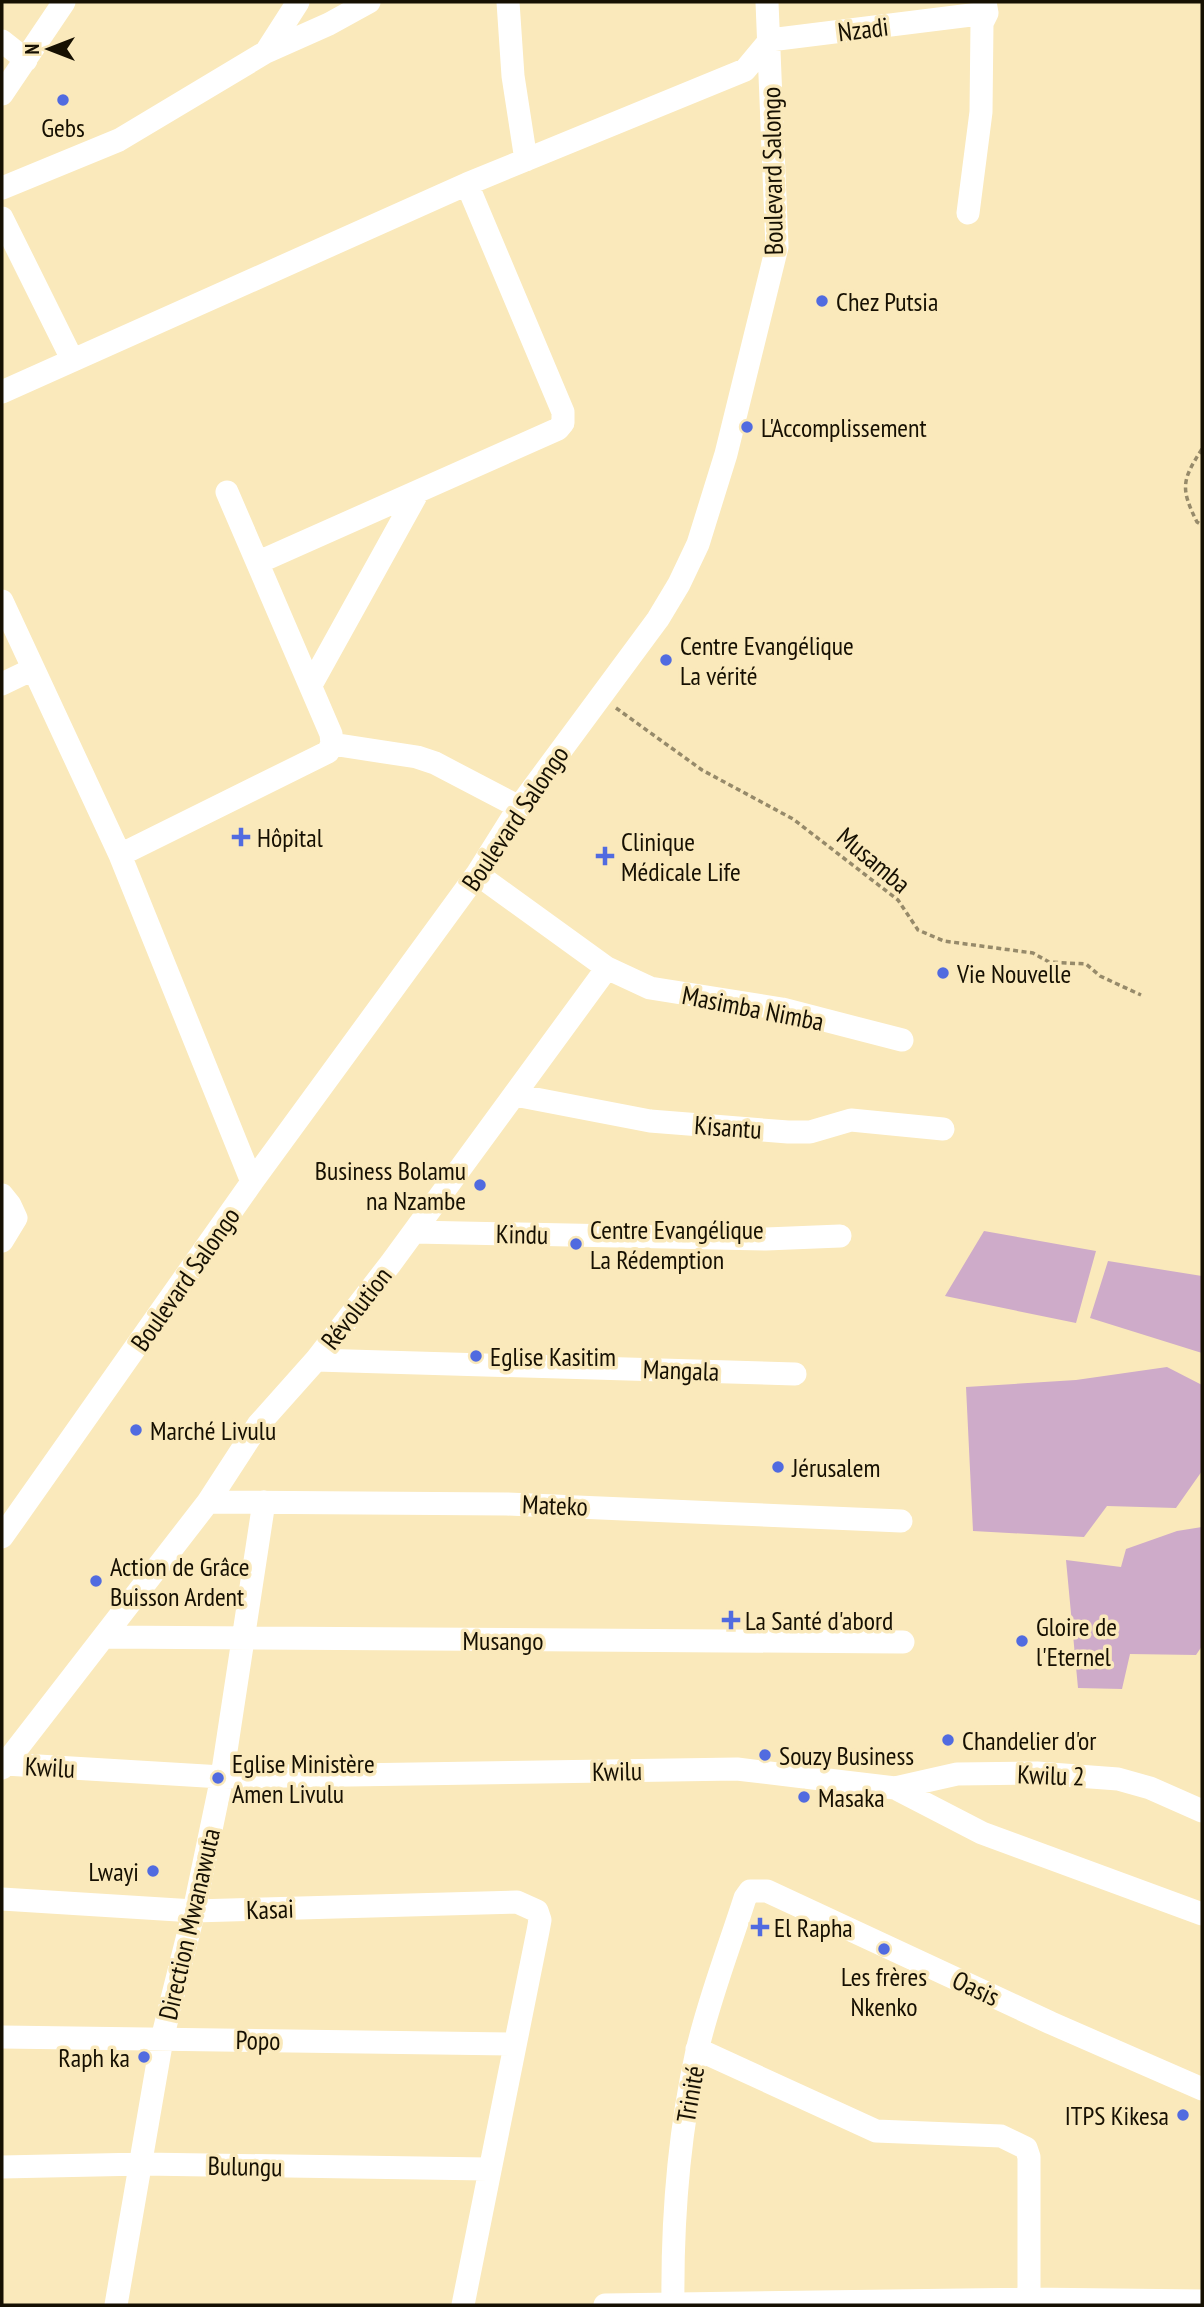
<svg xmlns="http://www.w3.org/2000/svg" width="1204" height="2307" viewBox="0 0 1204 2307" font-family="'PT Sans Narrow',sans-serif">
	<style>
		.green { fill: #ceabc9 }
		.lines { fill: none; stroke-linecap: round; stroke-linejoin: round }
		.path { stroke: #968a6a; stroke-width: 3.5; stroke-dasharray: 5 3.5; stroke-linecap: butt }
		.minor { stroke: #fff; stroke-width: 23 }
		.poi-dot { fill: #516be0; stroke: #fae9bb; stroke-width: 2.5 }
		.labels { text-anchor: middle; dominant-baseline: central; stroke-width: 7; stroke-linejoin: round; paint-order: stroke }
		.street-label { font-size: 26px; fill: #161002; stroke: #fae9bb }
		.poi-label { font-size: 26px; fill: #161002; stroke: #fae9bb; text-anchor: start }
	</style>
	<rect width="100%" height="100%" fill="#fae9bb"/>
	<path class="green" d="M984 1231 1096 1251 1076 1323 945 1296Z
		M1108 1261 1202 1276V1353L1090 1318Z
		M1167 1367 1202 1385V1471L1176 1508 1107 1506 1084 1537 973 1531 966 1387 1076 1380Z
		M1202 1527V1646L1196 1655 1130 1654 1122 1689 1078 1688 1066 1560 1121 1567 1126 1549 1177 1531Z"/>
	<g class="lines">
		<path class="path" d="M1202 449C1182 480 1180 488 1197 522L1202 525
			M616 708 702 770 793 819 898 900 918 930 944 941 1033 953 1049 962 1086 964 1100 976 1141 995"/>
		<path class="minor" d="M508 2 513 76 526 160
			M2 41 26 60
			M266 52 298 2
			M2 94 64 2
			M2 188 119 140 266 52 329 24 369 2
			M968 213 981 112 982 23 987 13
			M2 218 72 359
			M2 392 467 184 745 70 770 40 987 13 985 2
			M259 562 558 429 563 423V412L467 184
			M2 601 120 855 252 1182
			M2 684 31 670
			M311 685 418 492
			M332 744 417 757 435 763 519 807
			M120 855 328 752 332 744 331 734 227 492
			M607 968 650 988 782 1009 902 1040
			M515 1095 650 1121 788 1132H810L851 1120 943 1129
			M2 1195 10 1205 16 1218 2 1241
			M414 1232 766 1239 840 1236
			M316 1360 795 1374
			M208 1502 507 1504 901 1521
			M2 1537 252 1182 477 874 519 807 658 619 679 584 698 544 726 454 777 247 767 2
			M104 1637 903 1642
			M5 1764 222 1777 737 1769 895 1788 982 1833 1202 1914
			M2 1768 208 1502 258 1425 316 1360 391 1263 607 968 477 874
			M895 1788 957 1774 1037 1773 1118 1779 1150 1788 1202 1811
			M2 1899 194 1911 517 1902 537 1911 540 1920 538 1931 463 2305
			M2 2037 515 2044
			M697 2049 876 2131 1001 2136 1026 2148 1029 2157V2305
			M2 2167 143 2164 488 2169
			M116 2305 162 2039 194 1911 222 1777 264 1502
			M605 2305 1029 2299 1202 2301
			M673 2305C672 2221 679 2133 697 2051 709 1999 729 1948 745 1898L750 1891H767L1051 2023 1202 2089"/>
	</g>
	<g class="poi-dot">
		<circle cx="63" cy="100" r="7"/>
		<circle cx="822" cy="301" r="7"/>
		<circle cx="747" cy="427" r="7"/>
		<circle cx="666" cy="660" r="7"/>
		<path d="M237.5 826.5h7v7h7v7h-7v7h-7v-7h-7v-7h7z"/>
		<path d="M601.5 845.5h7v7h7v7h-7v7h-7v-7h-7v-7h7z"/>
		<circle cx="943" cy="973" r="7"/>
		<circle cx="480" cy="1185" r="7"/>
		<circle cx="576" cy="1244" r="7"/>
		<circle cx="476" cy="1356" r="7"/>
		<circle cx="136" cy="1430" r="7"/>
		<circle cx="778" cy="1467" r="7"/>
		<circle cx="96" cy="1581" r="7"/>
		<path d="M727.5 1609.5h7v7h7v7h-7v7h-7v-7h-7v-7h7z"/>
		<circle cx="1022" cy="1641" r="7"/>
		<circle cx="948" cy="1740" r="7"/>
		<circle cx="765" cy="1755" r="7"/>
		<circle cx="218" cy="1778" r="7"/>
		<circle cx="804" cy="1797" r="7"/>
		<circle cx="153" cy="1871" r="7"/>
		<path d="M756.5 1916.5h7v7h7v7h-7v7h-7v-7h-7v-7h7z"/>
		<circle cx="884" cy="1949" r="7"/>
		<circle cx="144" cy="2057" r="7"/>
		<circle cx="1183" cy="2115" r="7"/>
	</g>
	<g class="labels">
		<g class="street-label">
			<text transform="translate(863 29) rotate(-7)">Nzadi</text>
			<text transform="translate(772 171) rotate(-91)">Boulevard Salongo</text>
			<text transform="translate(515 818) rotate(-56)">Boulevard Salongo</text>
			<text transform="translate(874 860) rotate(40)">Musamba</text>
			<text transform="translate(753 1008) rotate(11)">Masimba Nimba</text>
			<text transform="translate(728 1127) rotate(4)">Kisantu</text>
			<text transform="translate(522 1234) rotate(1)">Kindu</text>
			<text transform="translate(185 1279) rotate(-55)">Boulevard Salongo</text>
			<text transform="translate(356 1308) rotate(-52)">Révolution</text>
			<text transform="translate(681 1370) rotate(2)">Mangala</text>
			<text transform="translate(555 1505) rotate(2)">Mateko</text>
			<text x="503" y="1640">Musango</text>
			<text transform="translate(50 1767) rotate(3)">Kwilu</text>
			<text transform="translate(617 1771) rotate(-1)">Kwilu</text>
			<text transform="translate(1051 1775) rotate(2)">Kwilu 2</text>
			<text transform="translate(270 1909) rotate(-2)">Kasai</text>
			<text transform="translate(189 1924) rotate(-77)">Direction Mwanawuta</text>
			<text transform="translate(976 1988) rotate(25)">Oasis</text>
			<text transform="translate(258 2040) rotate(1)">Popo</text>
			<text transform="translate(690 2094) rotate(-80)">Trinité</text>
			<text transform="translate(245 2166) rotate(1)">Bulungu</text>
		</g>
		<g class="poi-label">
			<text x="63" y="127" text-anchor="middle">Gebs</text>
			<text x="836" y="301">Chez Putsia</text>
			<text x="761" y="427">L'Accomplissement</text>
			<text x="680" y="645">Centre Evangélique<tspan x="680" dy="30">La vérité</tspan></text>
			<text x="257" y="837">Hôpital</text>
			<text x="621" y="841">Clinique<tspan x="621" dy="30">Médicale Life</tspan></text>
			<text x="957" y="973">Vie Nouvelle</text>
			<text x="466" y="1170" text-anchor="end">Business Bolamu<tspan x="466" dy="30">na Nzambe</tspan></text>
			<text x="590" y="1229">Centre Evangélique<tspan x="590" dy="30">La Rédemption</tspan></text>
			<text x="490" y="1356">Eglise Kasitim</text>
			<text x="150" y="1430">Marché Livulu</text>
			<text x="792" y="1467">Jérusalem</text>
			<text x="110" y="1566">Action de Grâce<tspan x="110" dy="30">Buisson Ardent</tspan></text>
			<text x="745" y="1620">La Santé d'abord</text>
			<text x="1036" y="1626">Gloire de<tspan x="1036" dy="30">l'Eternel</tspan></text>
			<text x="962" y="1740">Chandelier d'or</text>
			<text x="779" y="1755">Souzy Business</text>
			<text x="232" y="1763">Eglise Ministère<tspan x="232" dy="30">Amen Livulu</tspan></text>
			<text x="818" y="1797">Masaka</text>
			<text x="139" y="1871" text-anchor="end">Lwayi</text>
			<text x="774" y="1927">El Rapha</text>
			<text x="884" y="1976" text-anchor="middle">Les frères<tspan x="884" dy="30">Nkenko</tspan></text>
			<text x="130" y="2057" text-anchor="end">Raph ka</text>
			<text x="1169" y="2115" text-anchor="end">ITPS Kikesa</text>
		</g>
	</g>
	<rect width="1204" height="2307" fill="none" stroke="#161002" stroke-width="7"/>
	<g transform="translate(49 49) rotate(270)" stroke="#fae9bb" stroke-width="5" paint-order="stroke">
	<path d="M0-5L12 26L0 18L-12 26Z" fill="#161002"/>
	<text y="-10" font-size="19" font-weight="bold" text-anchor="middle" fill="#161002">N</text>
	</g>
</svg>
